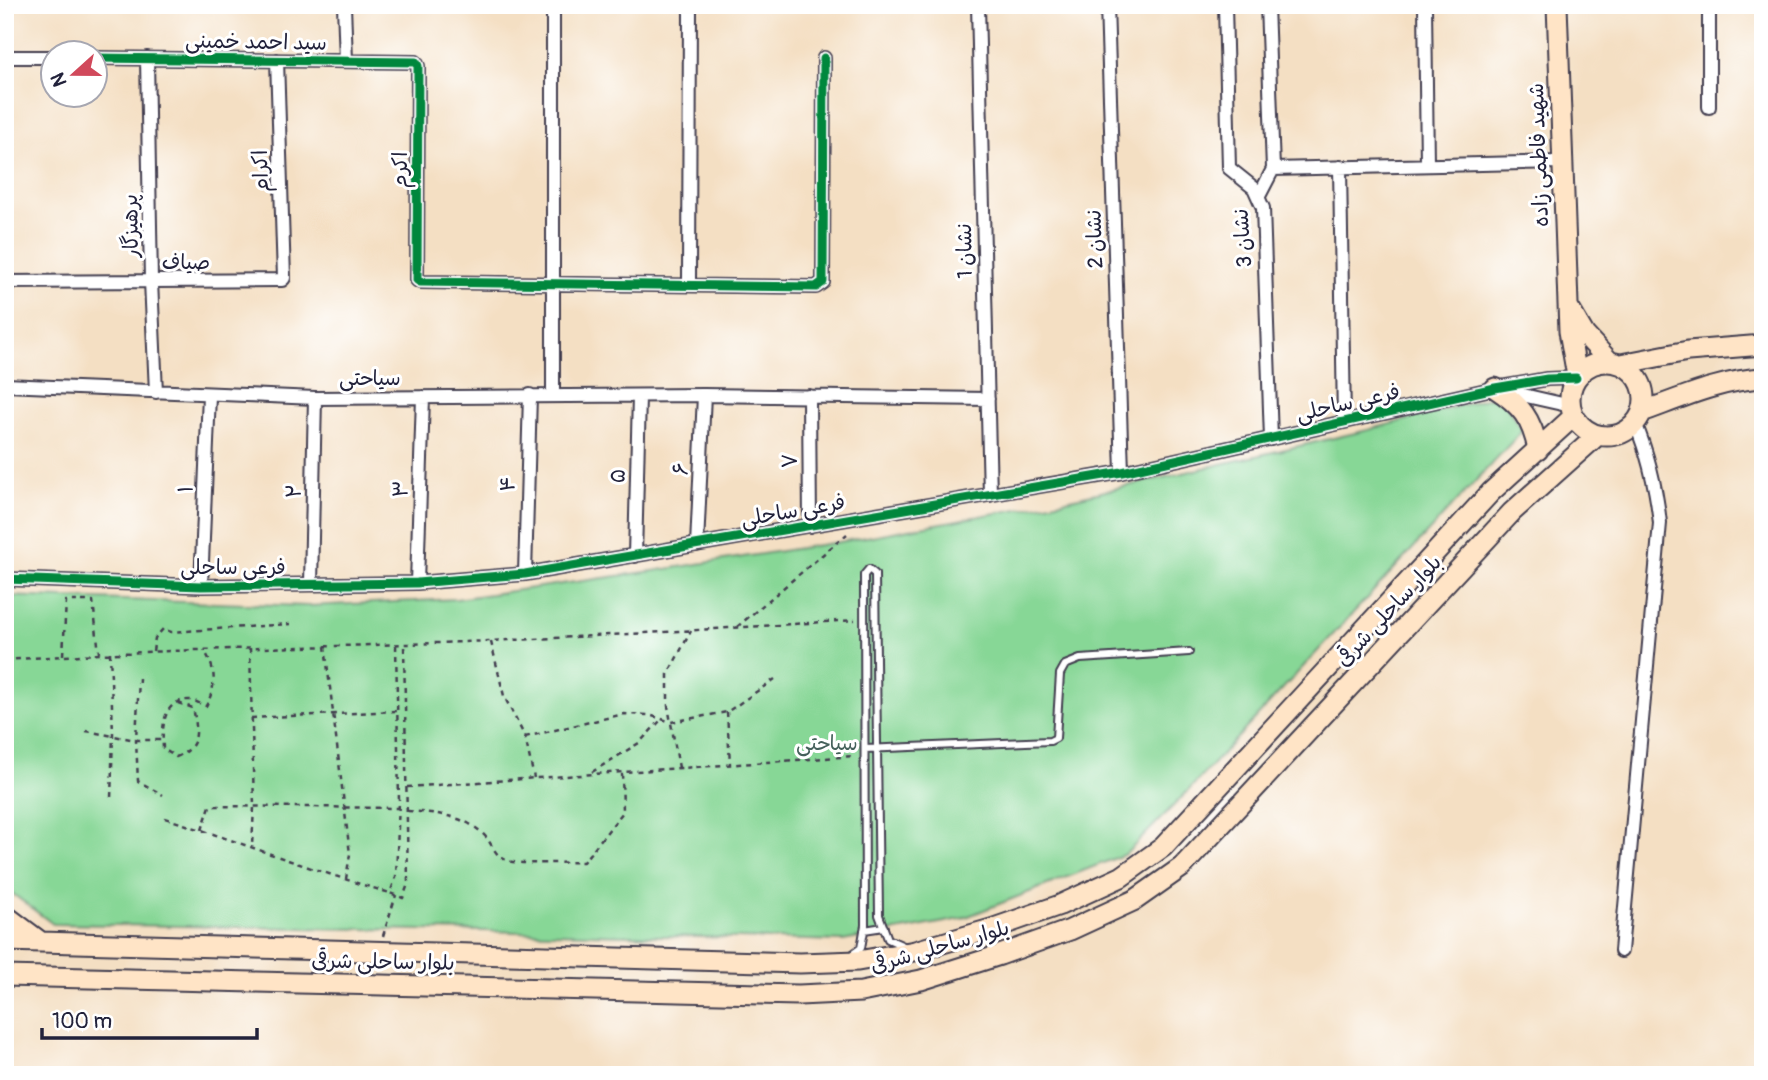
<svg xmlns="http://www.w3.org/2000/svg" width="1768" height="1080" viewBox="0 0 1768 1080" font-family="Pangolin,'Playpen Sans Arabic',sans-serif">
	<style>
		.green { fill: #87d796; stroke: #547c68; stroke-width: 2 }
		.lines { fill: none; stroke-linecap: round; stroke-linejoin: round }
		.lane-casing { stroke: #423e4f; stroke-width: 10 }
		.street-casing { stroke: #423e4f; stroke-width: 16 }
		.secondary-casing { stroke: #423e4f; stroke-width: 23 }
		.path { stroke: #423e4f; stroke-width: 2.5; stroke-dasharray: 5 5; stroke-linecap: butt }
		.lane { stroke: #fff; stroke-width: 6 }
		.street { stroke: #fff; stroke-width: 12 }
		.secondary { stroke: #ffe4c6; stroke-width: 19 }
		.cycleway-casing { stroke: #fff; stroke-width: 13 }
		.cycleway { stroke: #00873e; stroke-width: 9 }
		.labels { text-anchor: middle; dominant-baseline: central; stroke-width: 6; stroke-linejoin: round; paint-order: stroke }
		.street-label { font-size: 21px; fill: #22223b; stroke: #fff }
		.park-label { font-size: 21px; fill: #45615b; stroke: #fff }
	</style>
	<rect width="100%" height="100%" fill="#fff"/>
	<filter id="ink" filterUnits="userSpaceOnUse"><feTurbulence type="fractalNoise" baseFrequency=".0143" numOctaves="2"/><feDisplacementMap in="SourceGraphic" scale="14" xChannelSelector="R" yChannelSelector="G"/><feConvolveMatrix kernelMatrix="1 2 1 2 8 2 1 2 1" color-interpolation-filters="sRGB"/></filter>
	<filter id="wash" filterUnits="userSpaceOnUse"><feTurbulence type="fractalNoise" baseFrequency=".00686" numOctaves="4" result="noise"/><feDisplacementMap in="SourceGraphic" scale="28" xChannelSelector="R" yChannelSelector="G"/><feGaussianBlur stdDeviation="1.57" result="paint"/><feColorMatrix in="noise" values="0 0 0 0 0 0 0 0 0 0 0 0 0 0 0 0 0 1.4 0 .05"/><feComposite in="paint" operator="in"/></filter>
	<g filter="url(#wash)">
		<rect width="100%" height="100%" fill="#f4dfc3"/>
		<path class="green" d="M1500 395 1522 431 1187 792 1126 854 961 919 843 941 484 931 53 924 5 888V596L308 606 456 599 653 571 839 542 1062 501 1368 430Z"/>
	</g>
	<g filter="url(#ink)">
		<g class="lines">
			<g class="lane-casing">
				<path id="lane" d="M865 749 1050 741 1056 738 1060 674 1065 665 1080 659 1189 652
					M864 930 884 927
					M850 956 861 948 865 925 864 575 869 569 875 574 879 915 888 939 906 947"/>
			</g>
			<g class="street-casing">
				<path id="street" d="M344 5 346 61
					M553 5V396
					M978 5 990 495
					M1107 5 1122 472
					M1225 5 1229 168 1254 188 1263 208 1271 439
					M1425 5 1427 164
					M5 57H52
					M94 58 416 62 418 66 417 280 420 282 816 287 823 282 824 58
					M147 58 151 281 156 392
					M1709 107V5
					M1340 167 1344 421
					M1273 169 1562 162
					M1259 196 1273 169 1267 5
					M5 282 282 280 284 278 277 60
					M689 284 690 5
					M5 385 315 398 704 395 988 399
					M1505 391 1571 406
					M809 396 810 526
					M697 545 704 395
					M635 556 639 396
					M525 574 530 395
					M5 579 201 586 417 583 525 574 1122 472 1495 388 1547 379 1576 378
					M417 583 423 397
					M311 584 315 398
					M201 586 209 395
					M1621 951 1660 523C1656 487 1649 456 1635 423"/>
			</g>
			<g class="secondary-casing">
				<path id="secondary" d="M1557 5 1569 331 1577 376
					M1569 308 1585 335 1610 362
					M1570 399a37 37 0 1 1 74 0a37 37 0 1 1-74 0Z
					M1621 364 1688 351 1763 345
					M1495 388C1521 405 1532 419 1538 450
					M1642 412C1681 398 1721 380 1763 378
					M5 915 41 942
					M5 941 800 963 858 961 915 951 991 929 1060 905 1121 877 1163 847 1491 492 1574 416
					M5 976 799 995 861 992 921 980 1000 955 1070 930 1135 900 1182 867 1512 512 1598 435"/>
			</g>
			<path class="path" d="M737 627 847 534
				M491 642 504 696 525 737 534 778
				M396 645 399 801 396 877 390 893 403 898 408 884 404 644
				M325 646 350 854 346 879
				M250 648 254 807 252 846
				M153 651 155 638 163 629 171 632 290 624
				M110 652 113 733 111 799
				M63 655 66 601H93L99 653
				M5 660C149 649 294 648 438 643 577 638 716 629 855 620
				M139 678 136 740 138 781 163 795
				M178 703 193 708C198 731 200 748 176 757L163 749C162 728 162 699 190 700 195 700 201 705 206 706 217 685 216 669 204 650
				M727 712 730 764
				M251 718 397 711
				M86 731 136 740H163
				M525 737 624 714 649 715 671 722 727 712 775 679
				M679 768 668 706V674L691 631
				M592 772 639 743 662 719
				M407 787 854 756
				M408 811C434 813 466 815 485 836 493 845 494 855 506 860 518 866 566 862 583 862L623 812 622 772
				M165 818C240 842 314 871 390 893
				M202 830 210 806 398 808
				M383 936 396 895"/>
			<use href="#lane" class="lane"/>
			<use href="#street" class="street"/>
			<use href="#secondary" class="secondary"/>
			<g class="cycleway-casing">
				<path id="cycleway" d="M94 58 416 62 418 66 417 280 420 282 816 287 823 282 824 58
					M5 579 201 586 417 583 525 574 1122 472 1495 388 1547 379 1576 378"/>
			</g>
			<use href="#cycleway" class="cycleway"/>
		</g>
	</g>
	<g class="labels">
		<g class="street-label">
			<text transform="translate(256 42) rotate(1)">سید احمد خمینی</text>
			<text transform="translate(1539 155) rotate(-92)">شهید فاطمی زاده</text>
			<text transform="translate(400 170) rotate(-90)">اکرم</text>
			<text transform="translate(261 171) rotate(-92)">اکرام</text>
			<text transform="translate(131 226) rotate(-91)">پرهیزگار</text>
			<text transform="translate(1243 238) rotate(-94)">نشان 3</text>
			<text transform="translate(1095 239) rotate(-92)">نشان 2</text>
			<text transform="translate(965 251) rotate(-91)">نشان 1</text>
			<text x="186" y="262">صیاف</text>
			<text x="370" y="378">سیاحتی</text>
			<text transform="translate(1348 403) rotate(-13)">فرعی ساحلی</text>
			<text transform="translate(790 461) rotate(-90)">۷</text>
			<text transform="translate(681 469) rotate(-88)">۶</text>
			<text transform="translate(618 476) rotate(-88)">۵</text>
			<text transform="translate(508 484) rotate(-88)">۴</text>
			<text transform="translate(186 489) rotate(-87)">۱</text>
			<text transform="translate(401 489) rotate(-88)">۳</text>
			<text transform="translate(294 491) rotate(-89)">۲</text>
			<text transform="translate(793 511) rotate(-10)">فرعی ساحلی</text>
			<text x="233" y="567">فرعی ساحلی</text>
			<text transform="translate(1389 611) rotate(-47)">بلوار ساحلی شرقی</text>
			<text transform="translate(940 947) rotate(-16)">بلوار ساحلی شرقی</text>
			<text transform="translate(383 962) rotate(1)">بلوار ساحلی شرقی</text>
		</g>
		<g class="park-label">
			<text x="827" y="743">سیاحتی</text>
		</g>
	</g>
	<rect width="1768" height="1080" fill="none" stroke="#fff" stroke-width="28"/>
	<g transform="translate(74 74) rotate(249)"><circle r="33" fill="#ffffff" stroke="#a7a7b1" stroke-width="2"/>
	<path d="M0-5L12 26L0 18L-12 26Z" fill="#d1495b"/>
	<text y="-10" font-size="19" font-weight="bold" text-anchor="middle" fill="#22223b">N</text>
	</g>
	<path d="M42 1028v10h215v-10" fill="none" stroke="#22223b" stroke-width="3.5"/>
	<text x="52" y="1028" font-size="21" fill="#22223b" stroke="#ffffff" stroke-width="5" paint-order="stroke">100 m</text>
</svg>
